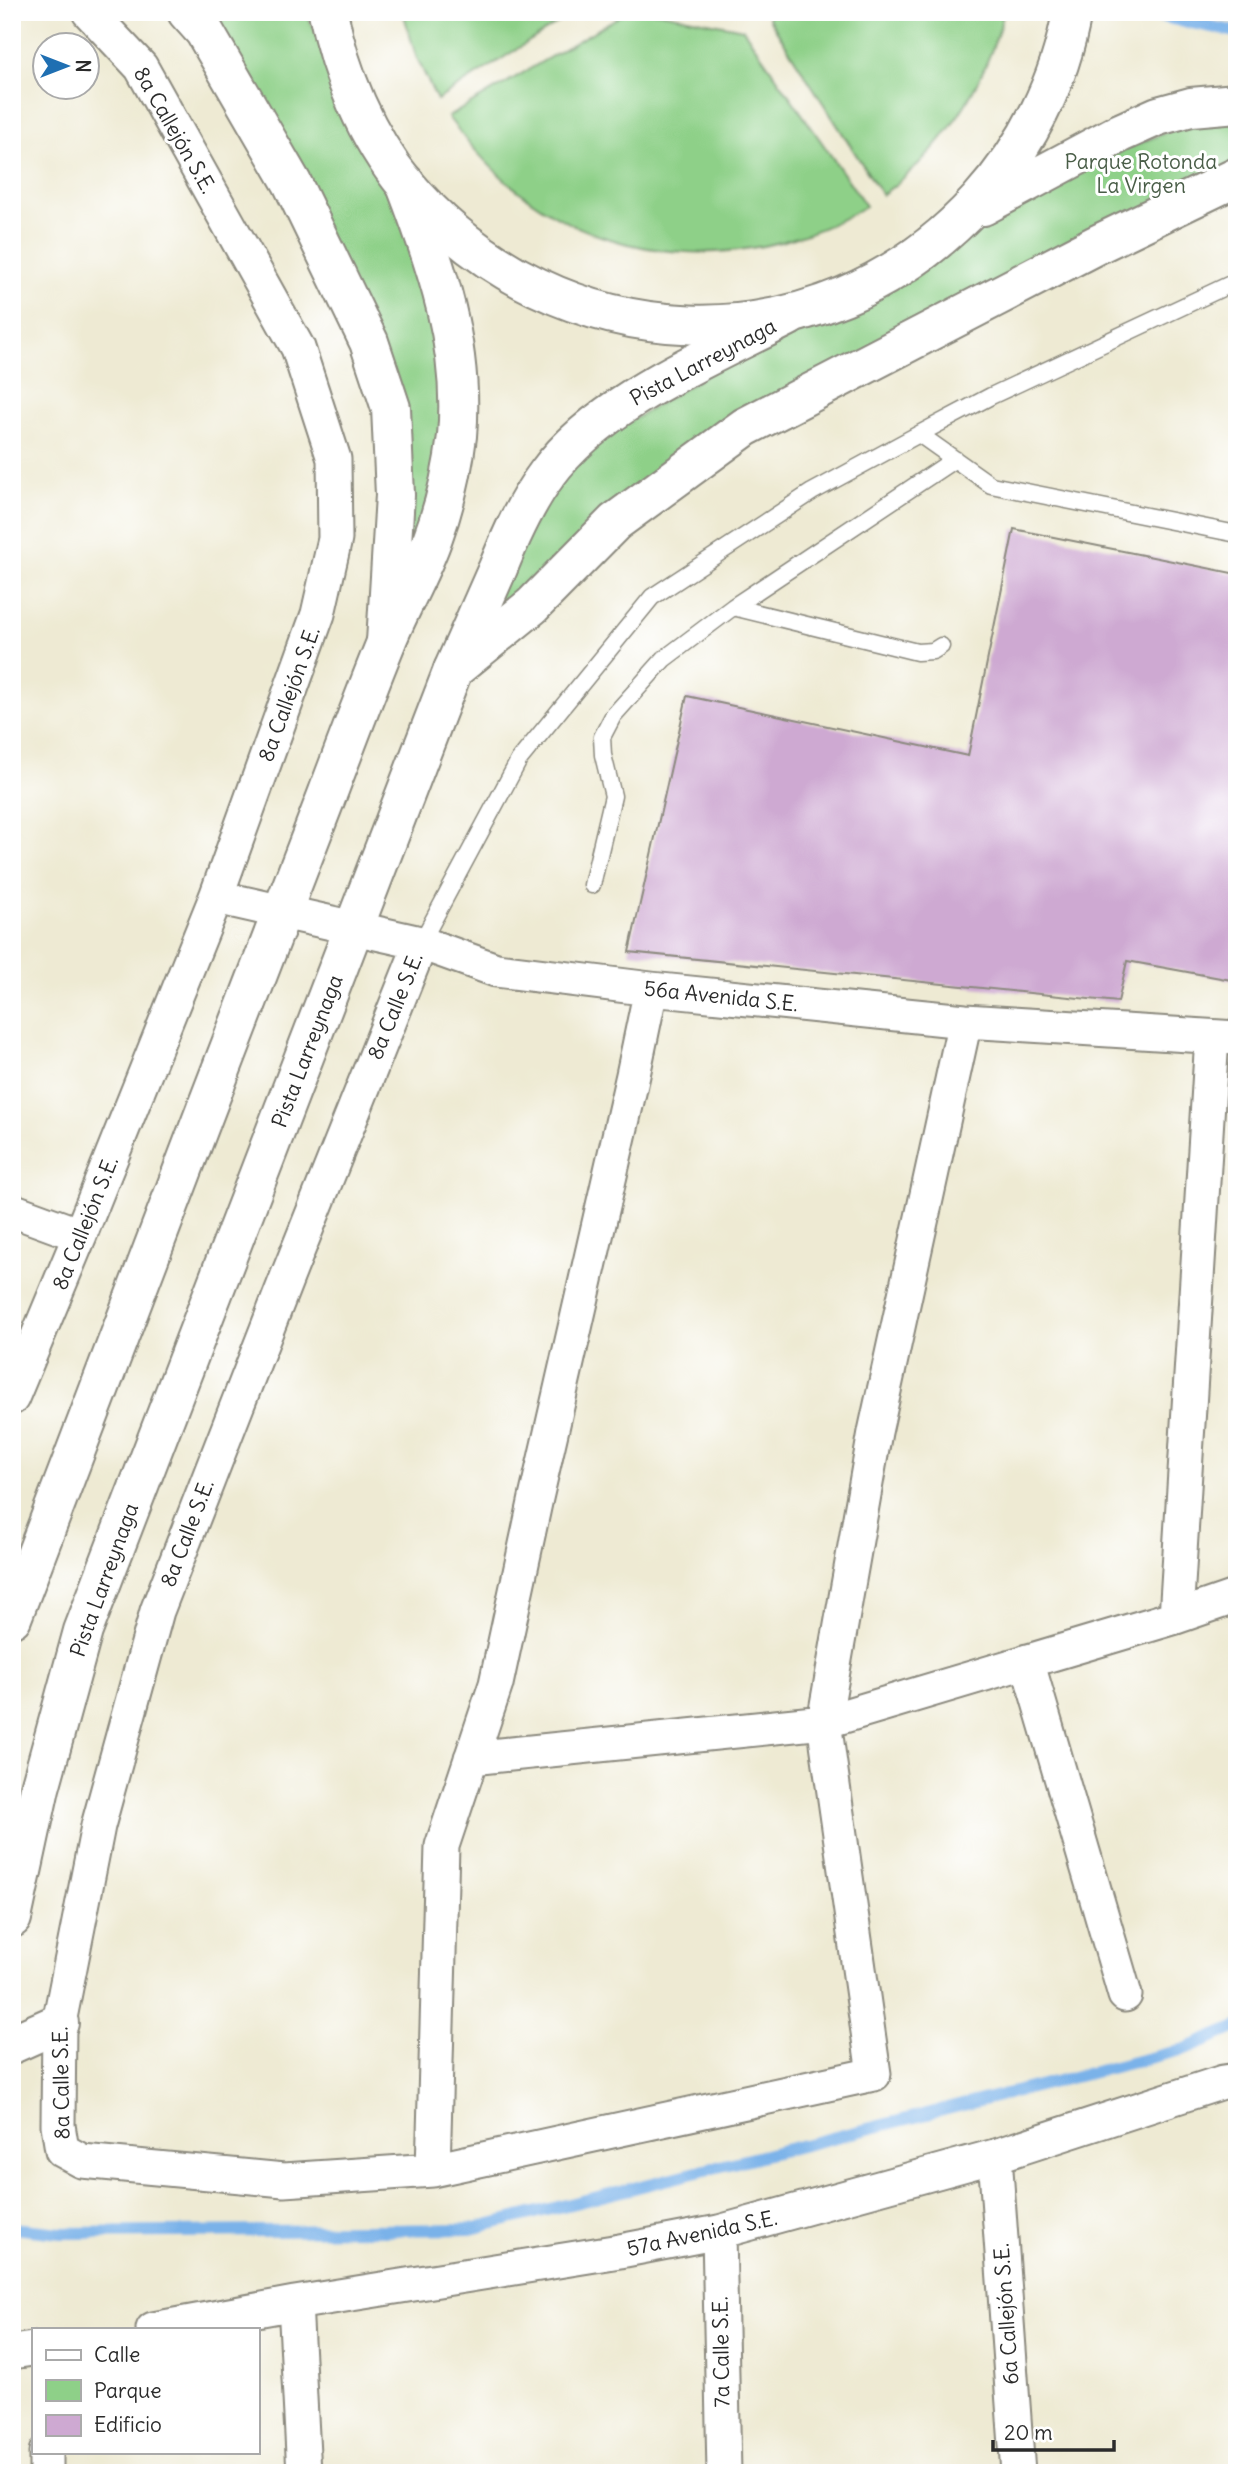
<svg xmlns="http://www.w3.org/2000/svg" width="1249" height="2485" viewBox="0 0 1249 2485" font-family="Delius,sans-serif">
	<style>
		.green { fill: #8ed088; stroke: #5c7e5a; stroke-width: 2 }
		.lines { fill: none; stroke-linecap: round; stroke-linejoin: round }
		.stream { stroke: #7ab2e9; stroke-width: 12 }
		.building { fill: #cea9d2 }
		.lane-casing { stroke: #8c8a7f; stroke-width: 19 }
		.street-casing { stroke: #8c8a7f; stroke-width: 37 }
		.secondary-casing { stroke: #8c8a7f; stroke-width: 42 }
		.primary-casing { stroke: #8c8a7f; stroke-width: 42 }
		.lane { stroke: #fff; stroke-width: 16 }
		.street { stroke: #fff; stroke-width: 33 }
		.secondary { stroke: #fff; stroke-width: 38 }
		.primary { stroke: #fff; stroke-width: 38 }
		.labels { text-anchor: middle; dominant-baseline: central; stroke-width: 6; stroke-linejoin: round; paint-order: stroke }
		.street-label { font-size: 21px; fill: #2b2b2b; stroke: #fff }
		.park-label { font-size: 21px; fill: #495d47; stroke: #fff }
	</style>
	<rect width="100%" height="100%" fill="#fff"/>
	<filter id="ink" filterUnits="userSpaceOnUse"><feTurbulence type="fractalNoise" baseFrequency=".0143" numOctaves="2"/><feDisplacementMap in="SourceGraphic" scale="14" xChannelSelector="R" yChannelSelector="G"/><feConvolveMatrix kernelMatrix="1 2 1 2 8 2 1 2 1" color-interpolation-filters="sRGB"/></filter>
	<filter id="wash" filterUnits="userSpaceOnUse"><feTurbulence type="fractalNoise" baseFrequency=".00686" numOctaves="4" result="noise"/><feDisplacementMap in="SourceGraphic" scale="28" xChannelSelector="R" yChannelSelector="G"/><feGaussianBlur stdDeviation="1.57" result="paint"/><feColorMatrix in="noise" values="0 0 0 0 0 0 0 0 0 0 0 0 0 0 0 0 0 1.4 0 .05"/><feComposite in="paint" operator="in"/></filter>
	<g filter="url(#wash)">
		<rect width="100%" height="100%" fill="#eeead3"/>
		<path class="green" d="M187 12H305L378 143 458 400 386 642 391 408Z
			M403 12H575L437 100 416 56Z
			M627 12H657L743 29 866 206C761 270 620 270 521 193 492 171 470 146 448 117Z
			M769 12H1004C984 87 945 149 882 195L768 17Z
			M1237 103V177L745 427 453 670 547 473 965 215Z"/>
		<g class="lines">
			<path class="stream" d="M1138 12 1237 32
				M12 2228 61 2233 471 2229 1185 2049 1237 2027"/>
		</g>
		<g id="blocks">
			<path class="building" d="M1014 529 1237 574V981L1127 961 1118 1002 629 952 687 696 968 756Z"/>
		</g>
	</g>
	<g filter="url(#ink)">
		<use href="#blocks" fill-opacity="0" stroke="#8c8a7f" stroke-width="2"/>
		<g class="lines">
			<g class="lane-casing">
				<path id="lane" d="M919 434 991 485 1237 534
					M733 607 917 652 933 651 941 646
					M592 885 613 796 603 755 602 737 613 716 664 659 733 607 955 459
					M421 943 519 760 652 597 812 492 919 434 991 396 1237 281"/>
			</g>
			<g class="street-casing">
				<path id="street" d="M216 897 421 943 496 970 651 989 965 1021 1237 1038
					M421 943 288 1275 157 1611 98 1826 59 2023 58 2125 62 2150 82 2161 284 2180 433 2170 874 2074 824 1722 875 1432 965 1021
					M12 1210 80 1235
					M12 1398 80 1235 216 897 318 614 335 539 334 459 298 348 141 67 89 12
					M1176 1617 1212 1037
					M1027 1661 1125 1995
					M471 1758 824 1722 1176 1617 1237 1596
					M995 2156 1018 2473
					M433 2170 442 1846 496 1684 536 1498 633 1075 651 989
					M719 2232 724 2473
					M295 2303 304 2473
					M153 2329 295 2303 620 2251 719 2232 995 2156 1223 2082 1237 2080
					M12 2352 33 2349
					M46 2452V2473"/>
			</g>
			<g class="secondary-casing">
				<path id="secondary" d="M12 1618C116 1343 221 1069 327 795 346 745 365 694 385 645 399 609 419 576 432 540 444 508 453 470 457 436 465 347 436 264 405 183
					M12 1918 40 1788 83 1631 453 670C468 636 483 602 498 568 511 536 526 502 547 474 601 400 710 357 789 316
					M12 2044 59 2023"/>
			</g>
			<g class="primary-casing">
				<path id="primary" d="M187 12 204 31 292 183 369 342 391 408 395 495 386 642
					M328 12C340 73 366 137 406 185 557 363 821 374 979 200 1027 147 1060 82 1072 12
					M983 206 1120 133 1158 116 1191 107 1237 103
					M453 670 532 606 615 522 745 427 1096 245 1237 177"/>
			</g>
			<use href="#lane" class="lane"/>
			<use href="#street" class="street"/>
			<use href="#secondary" class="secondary"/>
			<use href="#primary" class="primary"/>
		</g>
	</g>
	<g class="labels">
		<g class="street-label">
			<text transform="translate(175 130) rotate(60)">8a Callejón S.E.</text>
			<text transform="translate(703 362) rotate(-28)">Pista Larreynaga</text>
			<text transform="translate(289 694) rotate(-70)">8a Callejón S.E.</text>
			<text transform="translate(721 996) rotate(6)">56a Avenida S.E.</text>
			<text transform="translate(395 1006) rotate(-68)">8a Calle S.E.</text>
			<text transform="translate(307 1051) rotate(-69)">Pista Larreynaga</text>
			<text transform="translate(85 1223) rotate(-68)">8a Callejón S.E.</text>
			<text transform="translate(187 1533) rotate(-69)">8a Calle S.E.</text>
			<text transform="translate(104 1580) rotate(-70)">Pista Larreynaga</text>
			<text transform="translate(61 2083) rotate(-91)">8a Calle S.E.</text>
			<text transform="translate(702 2233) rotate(-12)">57a Avenida S.E.</text>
			<text transform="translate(1006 2314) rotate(-94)">6a Callejón S.E.</text>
			<text transform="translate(721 2352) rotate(-91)">7a Calle S.E.</text>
		</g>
		<g class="park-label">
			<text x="1141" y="161">Parque Rotonda<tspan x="1141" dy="24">La Virgen</tspan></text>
		</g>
	</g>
	<rect width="1249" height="2485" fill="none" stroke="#fff" stroke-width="42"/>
	<rect x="32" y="2328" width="228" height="126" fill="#ffffff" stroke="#aaaaaa" stroke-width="2"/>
	<rect x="46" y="2350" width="35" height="10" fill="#ffffff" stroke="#aaaaaa" stroke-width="2"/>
	<text x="94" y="2362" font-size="21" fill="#2b2b2b">Calle</text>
	<rect x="46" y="2380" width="35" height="21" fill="#8ed088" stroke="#aaaaaa" stroke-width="2"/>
	<text x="94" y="2398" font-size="21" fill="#2b2b2b">Parque</text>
	<rect x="46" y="2415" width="35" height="21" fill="#cea9d2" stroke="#aaaaaa" stroke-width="2"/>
	<text x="94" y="2432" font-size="21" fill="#2b2b2b">Edificio</text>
	<g transform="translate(66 66) rotate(90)"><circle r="33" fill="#ffffff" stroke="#aaaaaa" stroke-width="2"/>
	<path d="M0-5L12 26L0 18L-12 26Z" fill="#1f6fb2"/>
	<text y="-10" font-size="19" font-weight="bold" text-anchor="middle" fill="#2b2b2b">N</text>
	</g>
	<path d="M993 2440v10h121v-10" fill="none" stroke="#2b2b2b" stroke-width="3.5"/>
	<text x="1004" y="2440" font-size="21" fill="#2b2b2b" stroke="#ffffff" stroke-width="5" paint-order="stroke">20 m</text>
</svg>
